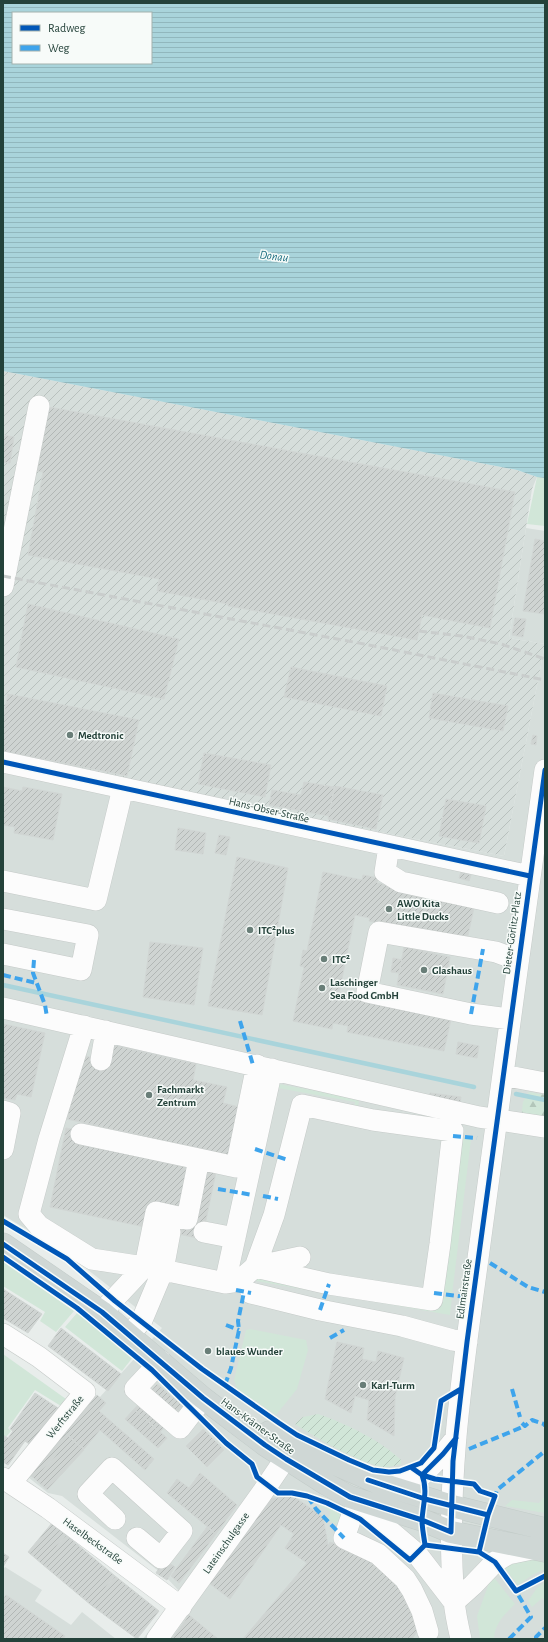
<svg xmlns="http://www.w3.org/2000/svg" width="548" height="1642" viewBox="0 0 548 1642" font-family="'Alegreya Sans',sans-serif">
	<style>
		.built { fill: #d6dedb }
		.industrial { fill: url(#industrial-furrows) }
		.grass { fill: #d1e6d8 }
		.forest { fill: url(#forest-firs) }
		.garden { fill: url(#garden-furrows) }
		.water { fill: url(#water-rules); fill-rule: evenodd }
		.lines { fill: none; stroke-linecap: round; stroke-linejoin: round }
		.stream { stroke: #a9d4db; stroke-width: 4.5 }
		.building { fill: url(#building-hatch); stroke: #d1d6d4 }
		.minor-casing { stroke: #c5cac8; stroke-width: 22 }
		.major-casing { stroke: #c3ccc9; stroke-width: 23 }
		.minor { stroke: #fcfcfc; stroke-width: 21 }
		.major { stroke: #cfd7d5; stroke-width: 22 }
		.rail { stroke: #c9cdcc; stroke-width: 3; stroke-dasharray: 8 4; stroke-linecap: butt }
		.quiet { stroke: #3ea4ec; stroke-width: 4; stroke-dasharray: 8 4; stroke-linecap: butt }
		.cycleway-casing { stroke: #f7fbf9; stroke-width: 8 }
		.cycleway { stroke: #0057b8; stroke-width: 5 }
		.poi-dot { fill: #697e78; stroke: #f7fbf9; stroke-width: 1.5 }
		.labels { text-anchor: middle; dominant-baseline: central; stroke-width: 3; stroke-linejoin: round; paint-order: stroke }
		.poi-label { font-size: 11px; font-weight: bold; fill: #24423a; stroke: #f7fbf9; text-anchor: start }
		.street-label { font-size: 11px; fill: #24423a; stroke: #f7fbf9 }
		.water-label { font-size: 12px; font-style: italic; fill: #1c6f80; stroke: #f7fbf9 }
	</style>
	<defs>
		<pattern id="industrial-furrows" width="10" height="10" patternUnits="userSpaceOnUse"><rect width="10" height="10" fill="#d6dedb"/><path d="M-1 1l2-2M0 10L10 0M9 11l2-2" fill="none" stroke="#b8c0bd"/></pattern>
		<pattern id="forest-firs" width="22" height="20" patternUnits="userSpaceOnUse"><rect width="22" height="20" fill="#d1e6d8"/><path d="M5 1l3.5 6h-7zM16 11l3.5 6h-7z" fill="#b3c6ba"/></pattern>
		<pattern id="garden-furrows" width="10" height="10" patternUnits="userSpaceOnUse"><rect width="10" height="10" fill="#d1e6d8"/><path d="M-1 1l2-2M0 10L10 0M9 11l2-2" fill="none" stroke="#b3c6ba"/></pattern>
		<pattern id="water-rules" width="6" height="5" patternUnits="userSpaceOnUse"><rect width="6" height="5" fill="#a9d4db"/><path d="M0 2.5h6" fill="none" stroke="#91b7bd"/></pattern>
		<pattern id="building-hatch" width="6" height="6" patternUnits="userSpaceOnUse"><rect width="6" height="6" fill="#cfd4d2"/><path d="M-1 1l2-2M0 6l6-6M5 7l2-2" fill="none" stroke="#b2b7b5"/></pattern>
	</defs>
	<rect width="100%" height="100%" fill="#e8edeb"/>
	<path class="built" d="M526 528 545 531V1639H143L179 1591 165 1576 62 1496 48 1493 28 1477 162 1328 69 1255 3 1215V759L504 856 545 644 509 638Z
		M5 1567 42 1590 35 1601 71 1625 82 1612 116 1639H3V1570Z"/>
	<path class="industrial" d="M3 371 517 470 537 477 532 489 509 638 545 644 504 856 3 759Z"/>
	<path class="grass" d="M537 477 545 478V526L527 524Z
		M279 1084 359 1099 358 1109 354 1108 355 1102 278 1088Z
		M460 1137 471 1139 452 1295 441 1293Z
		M3 1261 74 1311 56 1332 40 1321 45 1312 3 1286Z
		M257 1273 439 1308 441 1296 452 1298 450 1315 256 1281Z
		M77 1313 133 1357 122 1371 65 1327Z
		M250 1329 306 1340 308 1350 297 1389 276 1415 237 1389 234 1380 246 1330Z
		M3 1354 66 1399 61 1406 35 1390 8 1428 11 1431 6 1437 3 1435Z
		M545 1496V1513L505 1506 512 1500 539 1503Z
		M321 1503 343 1514 338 1525 327 1520 331 1512 322 1507 320 1510 318 1509Z
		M532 1558 545 1559V1569L532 1575 518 1585 503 1566Z
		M492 1575 515 1604C504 1615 495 1623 494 1639H480L477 1616Z
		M545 1582V1601L542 1598 532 1607 528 1601 537 1588Z"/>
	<path class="forest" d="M529 1092 545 1095V1122L521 1119 523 1102Z"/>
	<path class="garden" d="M318 1414C345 1423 380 1440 401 1460V1464C396 1465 391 1467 386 1467 366 1467 313 1436 295 1424L303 1417Z"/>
	<path class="water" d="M3 3H545V478L537 477 517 470 3 371ZM13 13H151V63H13Z"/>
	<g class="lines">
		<path class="stream" d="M3 985 474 1087
			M516 1094 545 1100"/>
	</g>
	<path class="building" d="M49 407 515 492 490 628 422 615 417 640 228 606V604L157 591 159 579 28 555 43 472 37 471Z
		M3 435 14 437 10 463 3 462Z
		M535 539 545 541V614L523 611Z
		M28 604 179 639 164 699 16 667Z
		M515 618 526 619 523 637 512 635Z
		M291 667 387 686 381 716 284 697Z
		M433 693 508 706 503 731 429 718Z
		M8 694 139 720 127 776 3 751V718Z
		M533 735 537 736 536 745 531 744Z
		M204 753 271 765 265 797 198 784Z
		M304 782 334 787 329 816 269 805 272 790 301 795Z
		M335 786 383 795 376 829 328 819Z
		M3 787 22 791 23 787 62 794 53 840 14 833 15 827 3 825Z
		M446 799 486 806 479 843 439 836Z
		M178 828 206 833 203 854 175 850Z
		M219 835 230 837 226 855 215 853Z
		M237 857 288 868 262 1015 208 1006Z
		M323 872 362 880 363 875 378 878 377 883 475 903 467 940 369 921 370 918 355 915 339 993 452 1015 444 1051 347 1032 348 1026 333 1023 332 1029 293 1021 304 967 300 966 303 950 307 951Z
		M461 872 471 875 469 881 459 878Z
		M150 942 203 948 194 1005 143 997Z
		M404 947 450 957 443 994 397 985Z
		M393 958 402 960 399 973 391 972Z
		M3 1024 45 1033 31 1097 17 1094 15 1100 3 1098Z
		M458 1042 479 1046 477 1058 456 1054Z
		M109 1044 196 1064 193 1080 227 1087 223 1103 243 1108 232 1156 67 1119 81 1055 105 1061Z
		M430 1093 461 1097 460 1103 429 1099Z
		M66 1128 245 1166 216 1172 202 1239 50 1207Z
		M3 1289 42 1314 28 1333 3 1318Z
		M61 1328 121 1374 108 1391 48 1346Z
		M337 1342 364 1348 362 1359 376 1362 378 1351 404 1358 395 1397 394 1436 367 1420 369 1400 355 1396 351 1413 325 1399Z
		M157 1384 183 1406 160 1432 134 1409Z
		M35 1393 58 1408 32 1446 25 1441 8 1465 3 1462V1435L8 1438 13 1431 10 1429Z
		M97 1395 106 1403 99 1411 154 1459 145 1470 100 1430 84 1449 65 1433Z
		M134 1409 167 1438 158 1448 125 1419Z
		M203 1429 224 1450 207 1467 186 1446Z
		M61 1430 71 1438 35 1479 25 1471Z
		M71 1438 84 1450 47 1490 35 1479Z
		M200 1473 237 1505 216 1534 167 1493 177 1479 189 1488Z
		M293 1496 323 1517 328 1545 330 1542 376 1558 407 1588 421 1626 412 1639H243L307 1563 285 1548 294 1534 281 1525 230 1599 209 1583 269 1499Z
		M52 1523 66 1535 42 1564 28 1552Z
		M207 1527 216 1534 179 1583 171 1576Z
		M66 1535 115 1576 91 1605 42 1564Z
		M3 1553 9 1557 3 1567Z
		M164 1560 175 1567 167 1580 156 1573Z
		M115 1576 159 1611 137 1639 91 1605Z
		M6 1595 65 1636 63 1639H3V1599Z
		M189 1615 218 1639H172Z"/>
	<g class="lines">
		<g class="minor-casing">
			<path id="minor" d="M3 586 39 406
				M3 762 530 876
				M389 846 385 872 401 882 498 903
				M3 881 96 900 123 788
				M3 919 88 935 81 970 3 954
				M3 1008 479 1117 545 1127
				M510 1019 471 1014 367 992 379 932 496 952 504 955 519 957
				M84 1026 49 1139 29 1214 39 1226 92 1259 163 1270 170 1232
				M101 1060 106 1031
				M503 1075 545 1083
				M3 1111 10 1113 3 1149
				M81 1134 199 1159
				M204 1232 235 1238
				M259 1266 300 1257
				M225 1283 239 1281 255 1267 329 1284 432 1300 440 1244 453 1131 373 1120 302 1105 274 1215 255 1267
				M251 1293 320 1310 402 1326 453 1340 467 1342
				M102 1312 145 1266 156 1212 187 1219 199 1159 236 1167 257 1065
				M3 1334 39 1357 85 1392 11 1483
				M130 1334 142 1320 163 1270 225 1283 272 1069
				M161 1361 135 1389 180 1428 203 1398
				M3 1478 48 1508 181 1607
				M390 1487 422 1475 443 1454 456 1438
				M351 1498 417 1554 454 1602
				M361 1506 352 1515 344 1538 378 1554 405 1579 412 1590 422 1611 428 1632
				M115 1519 88 1494 112 1468 182 1531 161 1558 137 1538
				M454 1602 473 1585 495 1562 508 1554 532 1549
				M157 1639 262 1493 294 1446
				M461 1639C458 1626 455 1613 454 1600 444 1478 465 1357 481 1236 502 1081 523 925 545 770"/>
		</g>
		<g class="major-casing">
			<path id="major" d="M3 1244 102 1312 203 1398 265 1445 326 1484 350 1497 422 1520 451 1532 545 1551
				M269 1432 294 1446 378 1483 452 1506 545 1529"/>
		</g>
		<use href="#minor" class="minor"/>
		<use href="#major" class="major"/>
		<path class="rail" d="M3 576 364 644 545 680
			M419 631 462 636 501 644 545 659"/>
		<path class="quiet" d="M34 960 33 973 45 1005 47 1017
			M3 975 36 983
			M471 1014 483 949
			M240 1021 253 1065
			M453 1136 477 1138
			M255 1149 288 1160
			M218 1189 253 1195
			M263 1196 278 1199
			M490 1263 528 1287 545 1292
			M236 1290 251 1293
			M434 1293 473 1298
			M320 1310 329 1284
			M226 1325 239 1330
			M330 1338 344 1330
			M225 1385 231 1368 239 1330 238 1321 244 1292
			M512 1389 520 1417
			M522 1423 525 1426 532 1420 544 1424 545 1426
			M469 1449 525 1426
			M308 1497 316 1509 344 1538
			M494 1499 497 1490 545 1451
			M509 1639 531 1617 516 1591
			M536 1639V1637L545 1628"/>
		<g class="cycleway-casing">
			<path id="cycleway" d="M3 762 530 876
				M3 1221 67 1259 115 1301 202 1369 279 1423 297 1435 349 1460 373 1470 389 1472 400 1471 421 1463 434 1448 441 1401 461 1389
				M3 1244 102 1312 203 1398 265 1445 286 1459 350 1497 422 1520 451 1532 453 1461 467 1342 545 770
				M3 1257 77 1308 152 1370 226 1443 252 1464 257 1477 278 1493H292L307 1496 327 1503 360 1519 410 1560 425 1545
				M412 1468 422 1475 435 1479 474 1484 480 1491 495 1496 488 1515 479 1552 495 1562 516 1591 545 1576
				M422 1475C428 1490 423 1504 422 1520 422 1528 424 1537 425 1545
				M422 1475 443 1454 456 1438
				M368 1480 425 1499 488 1515
				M425 1545 479 1552"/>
		</g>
		<use href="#cycleway" class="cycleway"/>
	</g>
	<g class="poi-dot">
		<circle cx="70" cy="735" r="4"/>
		<circle cx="389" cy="909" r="4"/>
		<circle cx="250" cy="930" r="4"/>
		<circle cx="324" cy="959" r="4"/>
		<circle cx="424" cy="970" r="4"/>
		<circle cx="322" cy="988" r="4"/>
		<circle cx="149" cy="1095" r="4"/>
		<circle cx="208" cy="1351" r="4"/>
		<circle cx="363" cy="1385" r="4"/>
	</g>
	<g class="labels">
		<g class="poi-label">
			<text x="78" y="735">Medtronic</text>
			<text x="397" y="903">AWO Kita<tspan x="397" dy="13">Little Ducks</tspan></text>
			<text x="258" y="930">ITC²plus</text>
			<text x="332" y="959">ITC²</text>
			<text x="432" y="970">Glashaus</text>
			<text x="330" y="982">Laschinger<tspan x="330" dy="13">Sea Food GmbH</tspan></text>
			<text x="157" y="1089">Fachmarkt<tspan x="157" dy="13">Zentrum</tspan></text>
			<text x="216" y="1351">blaues Wunder</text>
			<text x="371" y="1385">Karl-Turm</text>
		</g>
		<g class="street-label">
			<text transform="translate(269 810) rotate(13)">Hans-Obser-Straße</text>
			<text transform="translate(512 933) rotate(-82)">Dieter-Görlitz-Platz</text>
			<text transform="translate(464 1289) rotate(-82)">Edlmairstraße</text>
			<text transform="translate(65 1417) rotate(-51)">Werftstraße</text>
			<text transform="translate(258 1426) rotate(36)">Hans-Krämer-Straße</text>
			<text transform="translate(93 1541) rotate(36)">Haselbeckstraße</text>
			<text transform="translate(226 1543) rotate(-55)">Lateinschulgasse</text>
		</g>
		<g class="water-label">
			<text transform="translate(274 256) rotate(7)">Donau</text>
		</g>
	</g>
	<rect width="548" height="1642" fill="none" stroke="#24423a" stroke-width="8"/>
	<rect x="12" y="12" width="140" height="52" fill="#f7fbf9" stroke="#a3b1ad"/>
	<rect x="20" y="25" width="20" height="6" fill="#0057b8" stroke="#a3b1ad"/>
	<text x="48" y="32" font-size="12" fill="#24423a">Radweg</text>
	<rect x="20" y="45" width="20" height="6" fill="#3ea4ec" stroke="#a3b1ad"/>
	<text x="48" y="52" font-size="12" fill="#24423a">Weg</text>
</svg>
